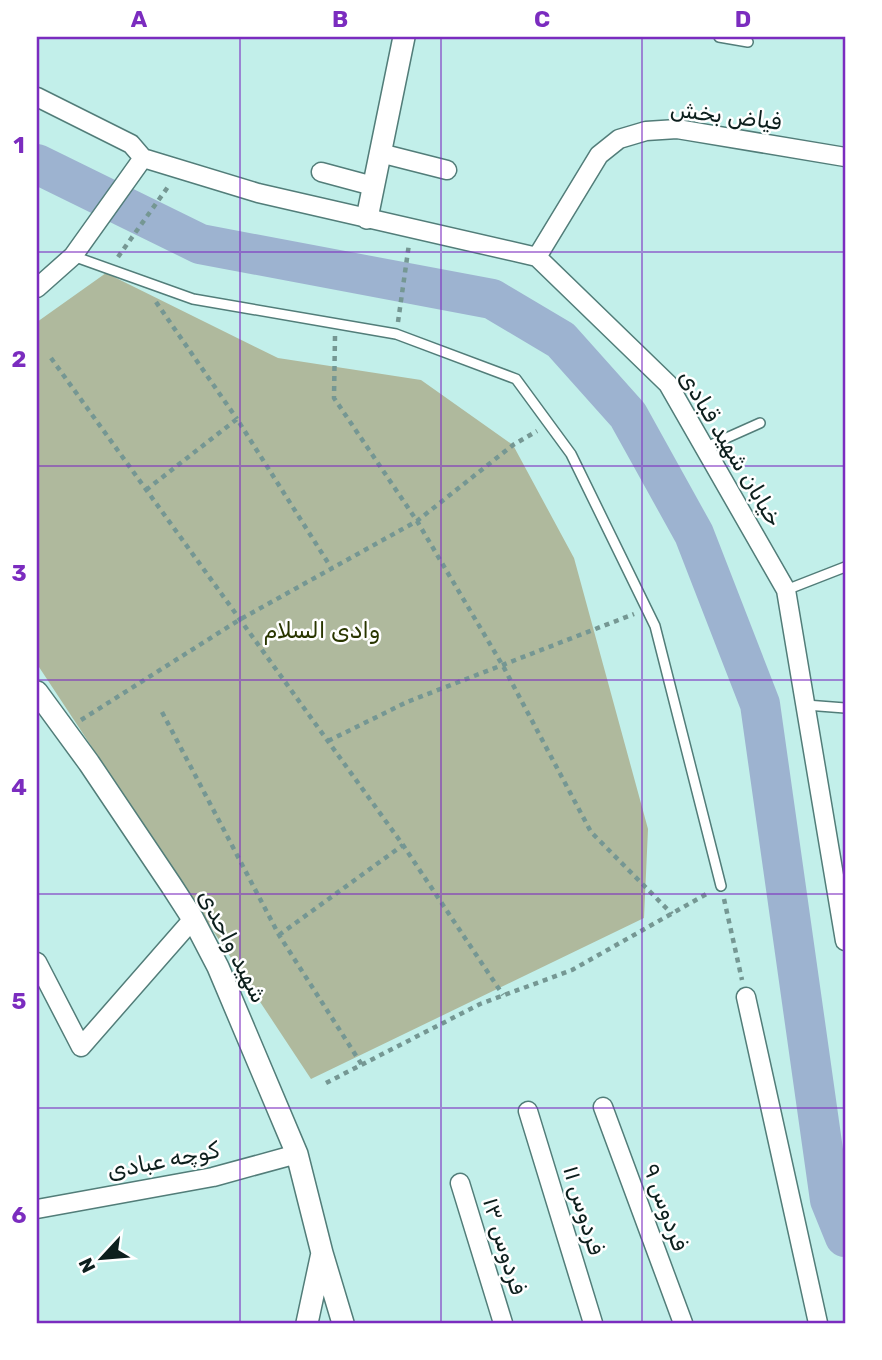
<svg xmlns="http://www.w3.org/2000/svg" width="882" height="1360" viewBox="0 0 882 1360" font-family="Rubik,'Noto Naskh Arabic',sans-serif">
	<style>
		.green { fill: #afb99d }
		.lines { fill: none; stroke-linecap: round; stroke-linejoin: round }
		.river { stroke: #9db3d0; stroke-width: 40 }
		.service-casing { stroke: #527d79; stroke-width: 12 }
		.minor-casing { stroke: #527d79; stroke-width: 21 }
		.tertiary-casing { stroke: #527d79; stroke-width: 24 }
		.path { stroke: #759793; stroke-width: 4.5; stroke-dasharray: 5 5; stroke-linecap: butt }
		.service { stroke: #fff; stroke-width: 9 }
		.minor { stroke: #fff; stroke-width: 18 }
		.tertiary { stroke: #fff; stroke-width: 21 }
		.grid { fill: none; stroke: #7b2cbf; stroke-width: 2; stroke-opacity: 0.55 }
		.labels { text-anchor: middle; dominant-baseline: central; stroke-width: 5; stroke-linejoin: round; paint-order: stroke }
		.street-label { font-size: 23px; fill: #0d1f1d; stroke: #fff }
		.park-label { font-size: 23px; fill: #293600; stroke: #fff }
		.neatline { fill: none; stroke: #7b2cbf; stroke-width: 2.5 }
		.grid-label { font-size: 23px; text-anchor: middle; font-weight: bold; fill: #7b2cbf }
	</style>
	<rect width="100%" height="100%" fill="#c2efea"/>
	<path class="green" d="M106 273 278 358 421 380 513 445 574 558 648 829 644 918 311 1079 37 664V322Z"/>
	<g class="lines">
		<path class="river" d="M37 164 200 244 492 299 561 340 628 415 694 534 760 704 830 1200 845 1237"/>
		<g class="service-casing">
			<path id="service" d="M719 37 748 42
				M73 256 193 299 396 334 516 379 571 454 655 626 721 886
				M704 448 760 423
				M786 590 845 567
				M806 705 845 708"/>
		</g>
		<g class="minor-casing">
			<path id="minor" d="M37 97 131 144 143 158 258 193 537 257 668 384 786 590 845 941
				M380 153 447 170
				M321 172 373 186
				M537 257 599 155 619 139 646 131 677 129 845 157
				M37 288 73 256 143 158
				M37 962 81 1047 193 919
				M746 997 818 1323
				M603 1107 683 1323
				M528 1111 593 1323
				M460 1183 503 1323
				M37 1209 213 1177 297 1154"/>
		</g>
		<g class="tertiary-casing">
			<path id="tertiary" d="M367 218 404 37
				M37 692 89 763 171 885 193 919 218 967 297 1154 322 1253
				M307 1323 322 1253 343 1323"/>
		</g>
		<path class="path" d="M118 257 170 184
			M156 302 237 419
			M398 322 409 244
			M335 336 334 398 417 521 503 666 591 832 672 914
			M51 358 403 845 503 995
			M146 490 237 419 332 569
			M162 712 279 935 362 1065
			M81 720 239 620 417 521 513 445 537 431
			M328 741 407 702 634 614
			M724 899 742 980
			M279 935 403 845
			M326 1083 480 1004 572 970 710 892"/>
		<use href="#service" class="service"/>
		<use href="#minor" class="minor"/>
		<use href="#tertiary" class="tertiary"/>
	</g>
	<path class="grid" d="M240 37V1323M441 37V1323M642 37V1323M37 252H845M37 466H845M37 680H845M37 894H845M37 1108H845"/>
	<g class="labels">
		<g class="street-label">
			<text transform="translate(726 115) rotate(7)">فیاض بخش</text>
			<text transform="translate(731 448) rotate(59)">خیابان شهید قبادی</text>
			<text transform="translate(233 946) rotate(63)">شهید واحدی</text>
			<text transform="translate(163 1160) rotate(-11)">کوچه عبادی</text>
			<text transform="translate(666 1207) rotate(70)">فردوس ۹</text>
			<text transform="translate(584 1210) rotate(73)">فردوس ۱۱</text>
			<text transform="translate(505 1246) rotate(73)">فردوس ۱۳</text>
		</g>
		<g class="park-label">
			<text x="322" y="630">وادی السلام</text>
		</g>
	</g>
	<rect width="882" height="1360" fill="none" stroke="#ffffff" stroke-width="77"/>
	<g transform="translate(102 1258) rotate(244)" stroke="#ffffff" stroke-width="5" paint-order="stroke">
	<path d="M0-5L12 26L0 18L-12 26Z" fill="#0d1f1d"/>
	<text y="-10" font-size="19" font-weight="bold" text-anchor="middle" fill="#0d1f1d">N</text>
	</g>
	<rect x="38" y="38" width="806" height="1284" class="neatline"/>
	<g class="grid-label">
		<text x="139" y="27">A</text>
		<text x="340" y="27">B</text>
		<text x="542" y="27">C</text>
		<text x="743" y="27">D</text>
		<text x="19" y="153">1</text>
		<text x="19" y="367">2</text>
		<text x="19" y="581">3</text>
		<text x="19" y="795">4</text>
		<text x="19" y="1009">5</text>
		<text x="19" y="1223">6</text>
	</g>
</svg>
